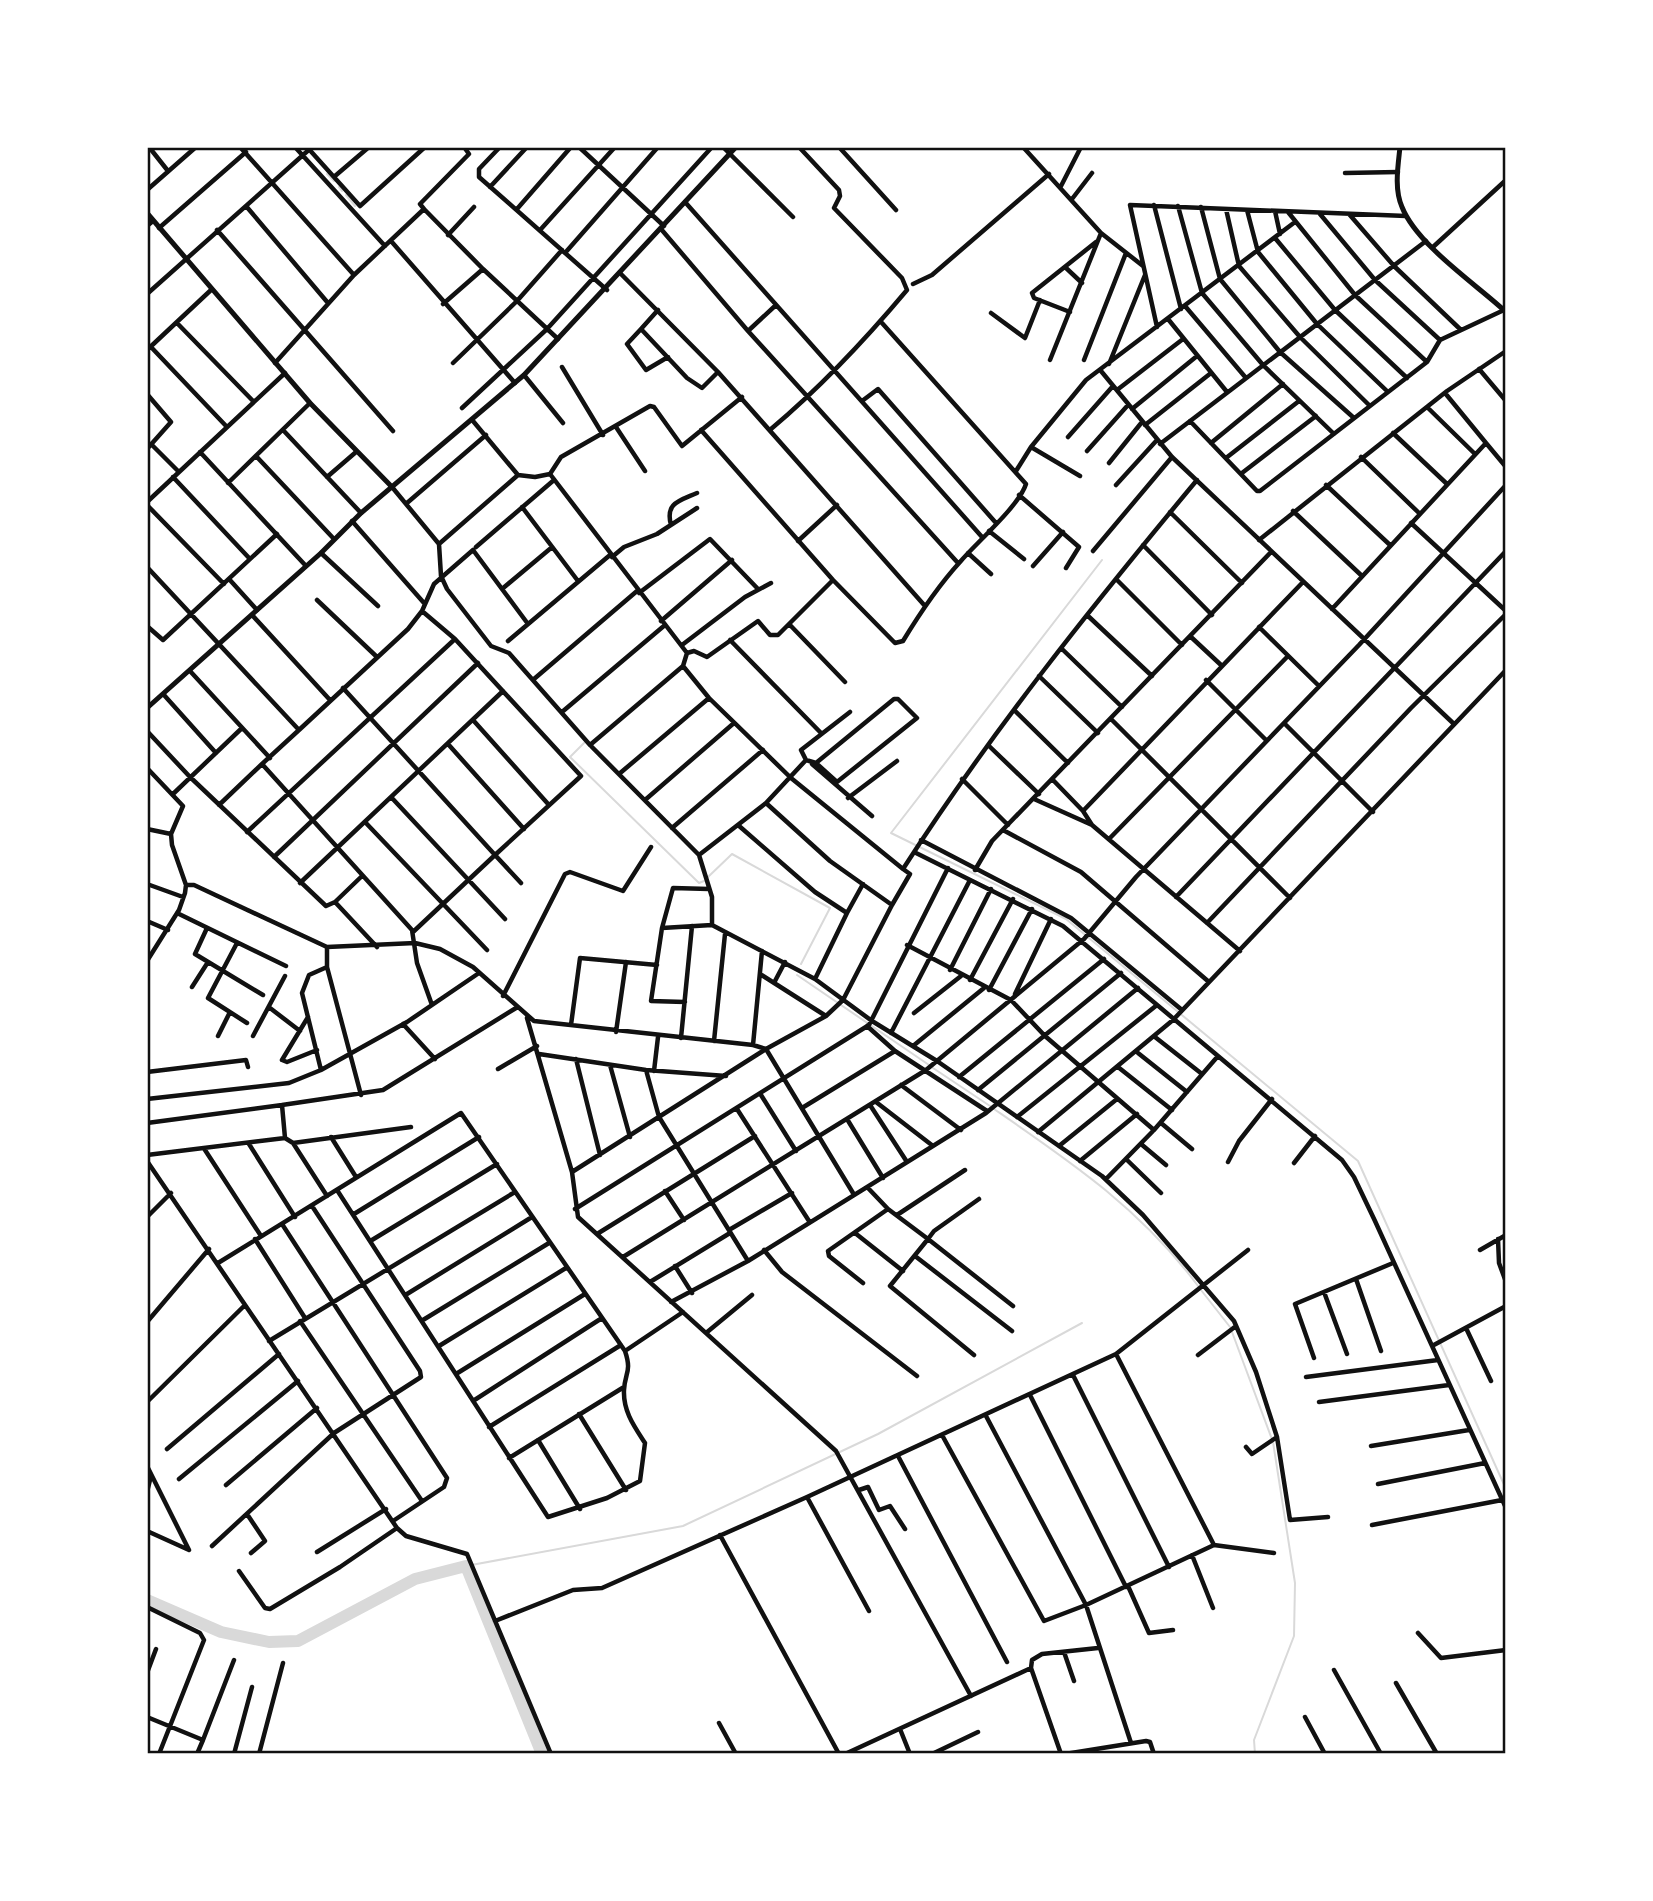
<svg xmlns="http://www.w3.org/2000/svg" width="1653" height="1901" viewBox="0 0 1653 1901" font-family="Montserrat,sans-serif">
	<style>
		.lines { fill: none; stroke-linecap: round; stroke-linejoin: round }
		.stream { stroke: #d9d9d9; stroke-width: 2 }
		.river { stroke: #d9d9d9; stroke-width: 12 }
		.minor { stroke: #111; stroke-width: 4.5 }
		.tertiary { stroke: #111; stroke-width: 5 }
		.neatline { fill: none; stroke: #111; stroke-width: 2.5 }
	</style>
	<rect width="100%" height="100%" fill="#fff"/>
	<g class="lines">
		<path class="stream" d="M302 147 304 149
			M327 174 334 181
			M339 187 342 191
			M346 195 355 206
			M1102 560 891 833 1066 919 1358 1161 1506 1489
			M584 743 570 757 699 883 704 881
			M708 877 732 854 830 908 801 964
			M797 975 929 1065
			M933 1068 990 1106
			M994 1109C1071 1162 1141 1209 1198 1286
			M1201 1290 1230 1327
			M1232 1332 1273 1442 1295 1583 1294 1636 1254 1740 1255 1754
			M466 1566 683 1526 878 1434 1082 1323"/>
		<path class="river" d="M147 1600 221 1632 269 1642 298 1641 415 1579 466 1566 542 1754"/>
		<path class="minor" d="M149 147 168 171
			M240 147 354 275
			M295 147 385 246
			M307 147 360 206 425 147
			M500 147 479 169V177L607 290
			M579 147 664 226
			M723 147 793 217
			M839 147 896 210
			M1023 147 1101 233 1143 266
			M1345 173 1398 172
			M335 176 369 147
			M1061 186 1081 147
			M490 187 527 147
			M147 190 196 147
			M1072 199 1092 173
			M685 202 982 537
			M1154 205 1181 309
			M246 206 328 303
			M1178 206 1202 293 1263 365 1334 434
			M1201 207 1220 279 1280 352 1354 418
			M424 209 420 204 469 154 464 147
			M517 209 571 147
			M1226 209 1239 266 1300 337 1370 406
			M1247 210 1258 252 1317 324 1388 392
			M1275 211 1280 234
			M1288 212 1355 295 1427 362
			M1320 214 1375 280 1440 340
			M1349 214 1394 266 1461 330
			M147 226 153 221
			M159 228 246 152
			M541 229 615 147
			M661 229 748 331 958 563
			M217 230 393 431
			M448 235 474 207
			M1275 238 1335 310 1407 378
			M391 241 515 383
			M1433 247 1506 180
			M565 253 658 147
			M1065 267 1082 283
			M620 273 718 372 925 606
			M913 284 932 275 1049 174
			M147 294 312 147
			M443 304 483 269 558 339
			M1185 306 1246 378
			M658 310 641 329 687 378 702 388 718 372
			M1070 312 1034 298 1032 293 1096 242
			M991 313 1025 338 1040 300
			M1168 319 1227 392
			M177 323 254 402
			M1157 327 1130 205 1406 216
			M641 329 627 344 646 370 668 357
			M748 331 776 305
			M151 347 227 427
			M147 350 211 290
			M1050 360 1101 233
			M1084 360 1126 253
			M275 363 354 275 424 209 483 269
			M453 363 517 301 562 250
			M1109 364 1145 275
			M562 367 603 435
			M1479 369 1506 401
			M1101 371 1172 457 1454 724
			M524 375 563 423
			M1117 390 1183 339
			M1445 393 1486 443
			M147 394 171 422 147 449
			M862 401 878 389 996 523
			M1427 407 1475 454
			M462 408 547 329 712 147
			M1132 409 1197 356
			M473 421 518 475 535 477 550 474 687 653 683 666 590 745
			M1190 421 1257 491H1260L1427 362 1440 340 1504 310
			M1145 425 1211 373
			M616 427 645 471
			M771 429C821 387 865 340 907 290L902 278 834 208 840 196 839 190 799 147
			M283 430 361 513
			M701 430 833 580 895 643 903 641C920 613 938 586 960 562 977 542 1019 506 1026 484L882 323
			M1393 433 1447 484
			M1068 437 1113 386
			M1211 443 1283 384
			M151 444 179 472
			M1160 444 1426 241
			M1031 447 1080 476
			M1087 451 1128 405
			M200 452 306 566
			M256 456 334 539
			M1361 457 1420 514
			M1226 458 1299 401
			M1109 463 1142 422
			M1016 471 1031 447 1086 380 1295 222
			M1242 473 1316 416
			M550 474 561 457 650 406 654 407 682 446 742 397
			M173 477 250 559
			M327 477 356 452
			M228 483 310 403
			M1116 485 1157 440
			M1326 485 1390 545
			M392 487 439 544 441 576 447 589 491 646 509 653 590 745 699 855 712 897V925L815 979 872 1021 937 1061 1102 1176 1143 1215 1234 1321 1256 1372 1277 1437 1290 1520 1328 1517
			M1019 495 1079 547 1066 568
			M147 502 285 373
			M407 503 486 435
			M147 505 224 584
			M522 507 578 581
			M1293 511 1362 576
			M1170 512 1242 583
			M352 521 424 603
			M1411 523 1506 611
			M671 525C665 503 679 501 697 493
			M989 531 1024 559
			M1259 540 1447 391 1506 351
			M798 541 837 505
			M439 544 518 475
			M1143 545 1212 615
			M476 547 554 480
			M1093 551 1172 457
			M321 553 378 606
			M968 553 991 574
			M612 557 624 547 657 534 697 508
			M1033 566 1063 532
			M147 567 299 730 408 629 422 611 434 584 473 550 528 624
			M229 579 257 610
			M1116 579 1182 645
			M502 589 551 548
			M639 593 710 539 758 589
			M317 600 377 657
			M1332 609 1486 443 1506 467
			M422 611 455 639 581 776 495 855 521 883
			M252 615 330 700
			M1087 615 1152 676
			M661 621 732 560
			M790 625 845 682
			M147 626 163 640 277 534
			M1259 627 1319 686
			M1191 637 1221 665
			M730 640 821 733
			M508 641 610 555
			M682 645 745 597 771 583
			M1061 648 1122 707
			M687 653 694 651 707 657 758 621 770 635H778L833 580
			M683 666 709 698 791 778 903 869C991 732 1093 605 1197 480
			M190 671 270 758
			M1039 676 1098 733
			M534 679 637 591
			M1206 680 1266 740
			M343 688 495 855 413 932
			M164 695 216 753
			M1014 710 1068 763
			M562 712 665 625
			M1111 719 1290 898
			M473 720 549 805
			M1284 723 1373 812
			M299 730 262 764 412 930 417 963 432 1005
			M147 731 190 777 326 906 335 902 362 876
			M448 744 524 829
			M988 745 1039 794
			M806 760 801 750 850 712
			M812 764 872 816
			M147 768 183 806 171 834 172 845 186 885 185 893 179 910 147 961
			M619 774 709 698
			M962 779 1008 825
			M1053 780 1083 811 1092 825 1240 951
			M173 794 242 728
			M391 797 505 919
			M848 798 897 761
			M1034 799 1092 825
			M645 800 734 723
			M766 803 830 861 892 905 910 874 903 869
			M219 805 262 764
			M1083 811 1303 582
			M365 822 487 950
			M738 825 815 892 847 913 815 979
			M672 828 763 750
			M147 829 171 834
			M1003 830 1081 872 1209 982
			M247 832 455 639
			M1110 838 1288 656
			M921 840 1071 918 1182 1010
			M914 852 1063 926 1342 1160 1354 1177 1375 1221 1506 1508
			M699 855 766 803 806 760 816 763 894 699H898L917 718 837 782 816 763
			M274 857 478 663
			M975 870 992 841 1271 552
			M300 883 503 691
			M147 884 183 897
			M186 885H194L327 947 415 943 440 949 473 967 534 1021 753 1045 766 1049 853 1193
			M1176 897 1506 551
			M335 902 377 947
			M177 913 286 966
			M847 913 863 884
			M147 921 168 930
			M1207 923 1411 708 1506 614
			M207 928 195 954 263 995
			M662 928 712 925
			M237 943 208 998 247 1023
			M907 945 1011 1000 1045 1036 1154 1130
			M327 947V967L361 1095
			M950 970 991 889
			M760 974 826 1016
			M970 980 1013 899
			M775 981 785 962
			M192 987 208 962
			M989 990 1032 909
			M1015 994 1051 919
			M503 996 565 874 570 872 623 891 651 847
			M685 1002 651 1001 662 928 673 888 709 889
			M270 1008 300 1031
			M914 1013 961 976
			M308 1017 282 1060 287 1062 317 1050
			M527 1018 572 1172 578 1217 836 1451 971 1696
			M403 1024 435 1059
			M571 1025 580 958 657 965
			M867 1026 895 1051 987 1111
			M616 1032 626 962
			M891 1033 970 880
			M218 1036 230 1012
			M253 1036 285 976
			M1155 1037 1202 1074
			M681 1038 692 926
			M714 1041 725 934
			M753 1045 762 951
			M913 1046 984 988
			M1138 1053 1187 1092
			M539 1054 646 1070 726 1076
			M576 1059 600 1155
			M610 1065 630 1137
			M1118 1067 1172 1110
			M498 1069 537 1046
			M321 1070 302 993 309 975 327 967
			M646 1070 659 1117 748 1261
			M654 1071 658 1037
			M147 1072 246 1060 248 1067
			M959 1077 1104 959
			M901 1085 961 1130
			M978 1090 1121 973
			M761 1095 796 1151
			M147 1099 289 1083 321 1070 407 1022 479 973
			M876 1102 933 1146
			M282 1105 383 1090 516 1008
			M870 1105 907 1162
			M802 1108 895 1051
			M737 1109 809 1221
			M1017 1117 1157 1005
			M847 1119 883 1178
			M147 1123 282 1105 285 1138
			M1161 1123 1192 1149
			M1038 1132 1173 1020 1506 670
			M331 1137 356 1177
			M293 1143 411 1127
			M249 1144 295 1217
			M1141 1144 1166 1165
			M1059 1146 1117 1099
			M205 1150 261 1236
			M147 1155 285 1138 293 1143 327 1196
			M1126 1159 1161 1193
			M147 1161 397 1528 340 1567 270 1609 265 1608 239 1571
			M1080 1161 1137 1114
			M1228 1162 1239 1141 1272 1099
			M1294 1163 1315 1136
			M572 1172 766 1049 826 1016 843 1000 892 905
			M1106 1179 1154 1130 1218 1056
			M868 1188 888 1209 928 1239 890 1286 974 1355
			M337 1190 548 1517 607 1498 640 1481 645 1443C634 1426 623 1411 624 1390 625 1372 632 1372 625 1351
			M665 1191 684 1220
			M979 1199 934 1231 928 1239 1013 1306
			M575 1209 869 1025 948 868
			M354 1214 479 1137
			M897 1215 965 1170
			M147 1217 171 1193
			M282 1224 447 1478 444 1487 393 1521
			M729 1230 792 1193
			M855 1233 903 1271
			M597 1234 755 1136
			M255 1239 305 1318
			M1498 1239 1499 1263 1506 1282
			M372 1240 497 1164
			M764 1250 782 1272 917 1376
			M1480 1250 1506 1235
			M915 1256 1012 1331
			M623 1257 926 1070 1084 939 1136 877 1359 645 1506 485
			M218 1263 461 1113 625 1351 683 1312
			M675 1266 692 1293
			M1356 1279 1381 1351
			M650 1282 730 1233
			M863 1283 829 1256 828 1251 888 1209
			M1324 1292 1347 1354
			M407 1294 532 1217
			M671 1302 748 1261 986 1113 1138 988
			M423 1320 549 1243
			M300 1321 422 1501
			M147 1322 209 1249
			M1466 1328 1491 1381
			M706 1333 752 1295
			M269 1341 515 1192
			M439 1346 566 1268
			M1432 1346 1506 1306
			M1198 1355 1236 1326
			M1314 1358 1295 1304 1393 1263
			M456 1374 585 1294
			M1073 1375 1169 1567
			M1306 1377 1438 1360
			M1030 1395 1126 1587
			M148 1401 245 1305
			M473 1401 602 1318
			M1319 1402 1449 1385
			M579 1414 626 1490
			M986 1416 1086 1605 1131 1743
			M489 1427 621 1345
			M942 1435 1044 1621 1086 1605 1214 1545 1116 1354 1248 1250
			M538 1440 580 1509
			M1371 1446 1469 1430
			M1246 1447 1252 1454 1277 1437
			M167 1449 279 1354
			M898 1456 1007 1662
			M509 1458 624 1387
			M147 1466 189 1550 147 1531
			M179 1479 298 1381
			M1378 1484 1485 1463
			M226 1485 317 1408
			M859 1490 868 1487 879 1510 890 1506 905 1529
			M147 1492 151 1476
			M247 1514 265 1541 251 1553
			M1372 1525 1502 1500
			M397 1528 406 1536 467 1554 551 1754
			M720 1535 839 1754
			M1214 1545 1274 1553
			M212 1546 334 1433 421 1377 420 1371 312 1206
			M317 1552 386 1509
			M1192 1555 1213 1608
			M1128 1586 1149 1633 1173 1630
			M147 1607 200 1633 204 1640 159 1754
			M869 1611 807 1497 1116 1354
			M495 1621 573 1590 602 1588 807 1497
			M1418 1633 1441 1658 1506 1650
			M1064 1652 1074 1681
			M1031 1668 1032 1660 1042 1654 1098 1648
			M1334 1670 1381 1754
			M147 1673 156 1649
			M1396 1683 1437 1754
			M147 1717 203 1740 197 1754
			M1305 1717 1325 1754
			M719 1723 736 1754
			M900 1729 910 1754
			M203 1740 234 1660
			M234 1754 252 1687
			M259 1754 283 1663
			M845 1754 1031 1668 1061 1754
			M932 1754 978 1732
			M1065 1754 1146 1741 1150 1742 1154 1754"/>
		<path class="tertiary" d="M1400 147C1398 166 1394 189 1402 207 1417 245 1476 284 1506 312
			M147 213 310 403 392 487
			M147 708 321 553 361 513 524 375 736 147"/>
	</g>
	<rect width="1653" height="1901" fill="none" stroke="#ffffff" stroke-width="298"/>
	<rect x="149" y="149" width="1355" height="1603" class="neatline"/>
</svg>
